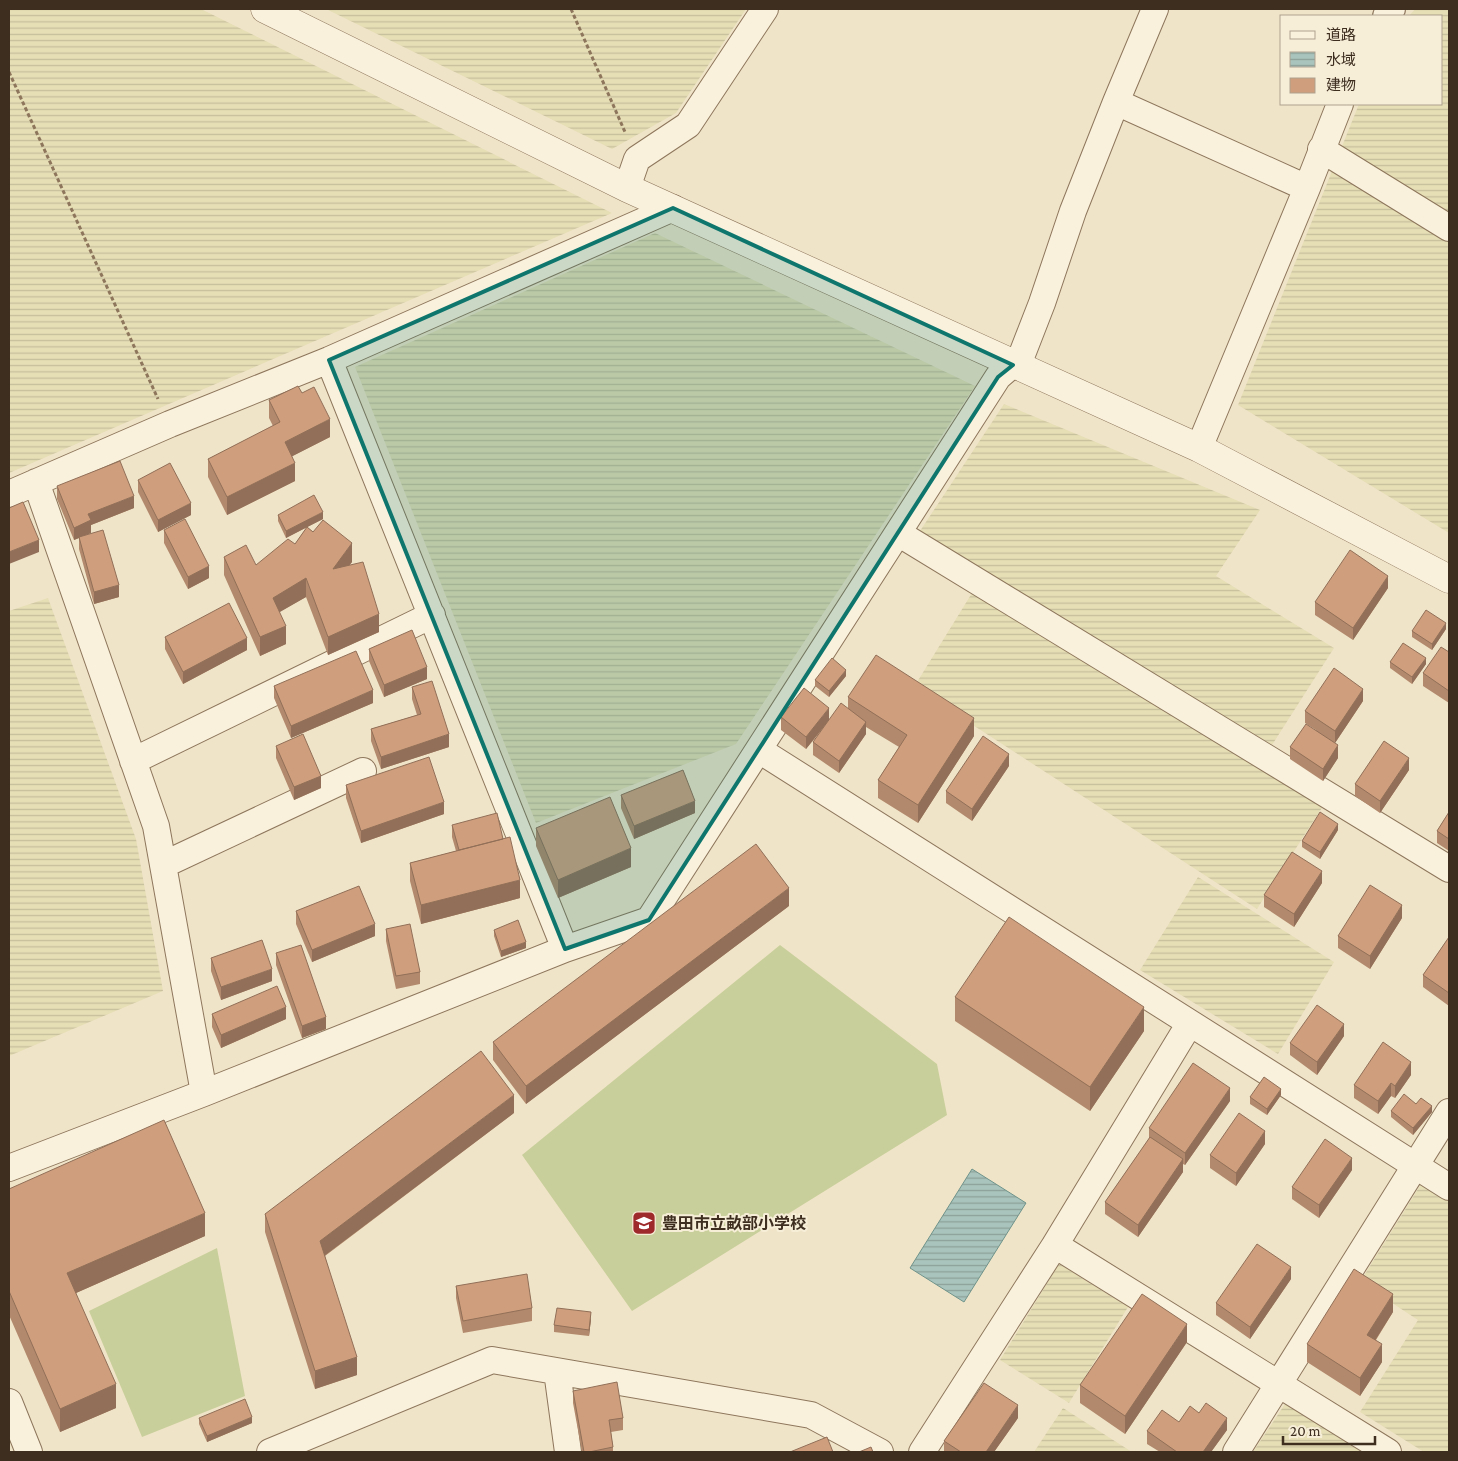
<svg xmlns="http://www.w3.org/2000/svg" width="1458" height="1461" viewBox="0 0 1458 1461" font-family="'Crimson Pro','Noto Sans JP',serif">
	<style>
		.farmland { fill: url(#farmland-rules) }
		.pitch { fill: #c9cf9b }
		.water { fill: url(#water-rules); stroke: #6f938a }
		.lines { fill: none; stroke-linecap: round; stroke-linejoin: round }
		.minor-casing { stroke: #8d765c; stroke-width: 28 }
		.tertiary-casing { stroke: #8d765c; stroke-width: 29 }
		.path { stroke: #8d765c; stroke-width: 3; stroke-dasharray: 4 2.5; stroke-linecap: butt }
		.minor { stroke: #faf1dc; stroke-width: 26 }
		.tertiary { stroke: #faf1dc; stroke-width: 28 }
		.wall { fill: #b2896c }
		.shaded-wall { fill: #916f58 }
		.building { fill: #cf9f7d; stroke: #916f58 }
		.marked { fill: #0f766e; fill-opacity: 0.2; stroke: #0f766e; stroke-width: 4; stroke-linejoin: round }
		.labels { text-anchor: middle; dominant-baseline: central; stroke-width: 4; stroke-linejoin: round; paint-order: stroke }
		.poi-label { font-size: 16px; font-weight: bold; fill: #3d2e20; stroke: #f7eed8; text-anchor: start }
	</style>
	<defs>
		<pattern id="farmland-rules" width="6" height="5" patternUnits="userSpaceOnUse" patternTransform="scale(1.25)"><rect width="6" height="5" fill="#e6deb5"/><path d="M0 2.5h6" fill="none" stroke="#c6bf9b"/></pattern>
		<pattern id="water-rules" width="6" height="5" patternUnits="userSpaceOnUse" patternTransform="scale(1.25)"><rect width="6" height="5" fill="#a9c4bc"/><path d="M0 2.5h6" fill="none" stroke="#8ba098"/></pattern>
	</defs>
	<rect width="100%" height="100%" fill="#f0e4c8"/>
	<path class="farmland" d="M9 9H201L612 213 9 473Z
		M326 9H746L676 113 612 149Z
		M1415 9H1449V533L1238 405 1359 104H1442V16H1409Z
		M655 233 975 386 736 744 536 823 355 367Z
		M1004 404 1260 510 1216 576 1334 648 1272 745 920 531Z
		M972 593 1325 803 1257 909 914 687Z
		M48 598 136 839 163 991 9 1056V611Z
		M1198 877 1334 962 1278 1054 1140 970Z
		M1423 1181 1449 1198V1452H1424L1360 1412 1418 1320 1360 1282Z
		M1059 1264 1128 1307 1069 1403 1000 1360Z
		M1285 1404 1362 1452H1253Z
		M1063 1408 1132 1452H1034Z"/>
	<path class="pitch" d="M780 945 937 1064 947 1115 632 1311 522 1155Z
		M217 1248 245 1396 142 1437 89 1311Z"/>
	<path class="water" d="M972 1169 1026 1203 964 1302 910 1268Z"/>
	<g class="lines">
		<g class="minor-casing">
			<path id="minor" d="M1386 16 1392 9
				M1116 102 1307 188
				M1321 149 1449 228
				M627 188 637 159 688 125 765 9
				M329 360 565 949
				M1199 448 1307 188 1340 104
				M36 482 156 826 204 1093
				M9 494 170 424 329 360 673 208
				M898 533 1449 869
				M759 750 1449 1187
				M133 761 432 615
				M163 865 363 771
				M9 1168 204 1093 565 949 649 920 998 377 1021 357 1042 303 1073 211 1116 102 1155 9
				M1055 1245 1388 1452
				M557 1371 568 1452
				M9 1402 29 1452
				M270 1452 492 1360 811 1415 880 1452
				M922 1452 1055 1245 1190 1023
				M1236 1452 1449 1112"/>
		</g>
		<g class="tertiary-casing">
			<path id="tertiary" d="M265 9 627 188 1199 448 1449 579"/>
		</g>
		<path class="path" d="M571 9 625 132
			M9 72 158 399"/>
		<use href="#minor" class="minor"/>
		<use href="#tertiary" class="tertiary"/>
	</g>
	<path class="wall" d="M302 393 330 437 292 456 295 481 227 515 208 477V459L273 426 269 418V400Z
		M138 480 191 515 158 532 138 492Z
		M57 486 134 508 91 525V533L87 534 119 597 94 604 79 549V538L74 540 57 499Z
		M278 515 323 519 307 527 352 562 349 565 379 632 328 655 306 597 279 612 286 644 260 656 224 575V557L256 565 295 544 307 527 286 538 278 521Z
		M164 530 209 578 188 589 164 543Z
		M1388 588 1353 640 1315 615V602Z
		M1446 629 1432 650 1412 637V631Z
		M165 637 247 650 183 684 165 649Z
		M369 649 427 679 384 697 369 661Z
		M1449 652V703L1423 686V673Z
		M1390 662 1426 664 1412 684 1390 668Z
		M846 676 829 697 815 686V680Z
		M274 686 373 703 291 738 274 698Z
		M412 687 449 747 381 769 371 741V729L417 715 412 699Z
		M848 697 974 736 918 823 878 798V780L899 747 866 727V734L839 773 813 755V742L829 721 806 749 781 730V717L829 720 848 709Z
		M1363 701 1335 743 1338 758 1323 781 1290 759V747L1316 730 1305 723V711Z
		M276 746 321 788 294 800 276 758Z
		M1009 766 972 821 946 803V791Z
		M1409 770 1380 813 1355 796V784Z
		M346 785 444 814 361 843 346 798Z
		M621 795 695 813 634 839 621 808Z
		M1449 812V851L1437 843V831Z
		M452 825 503 839 520 898 421 924 410 881V863L456 851 452 837Z
		M536 828 631 867 558 898 536 846Z
		M1338 830 1320 859 1302 847V841Z
		M1322 883 1294 927 1264 907V895Z
		M789 906 526 1104 493 1060V1042Z
		M296 911 375 936 312 962 296 924Z
		M1402 918 1370 969 1338 948V936Z
		M386 929 420 972V984L396 989 386 941Z
		M494 930 526 948 501 957 494 936Z
		M1449 937V1006L1423 987V975Z
		M276 953 326 1029 302 1038 276 965Z
		M211 958 272 981 221 1000 211 971Z
		M955 997 1144 1031 1090 1111 955 1021Z
		M212 1014 286 1019 221 1048 212 1027Z
		M1344 1036 1317 1075 1290 1055V1043Z
		M1411 1075 1395 1098 1391 1096 1378 1114 1354 1098V1085Z
		M1281 1095 1267 1115 1250 1104V1097Z
		M1230 1101 1185 1165 1183 1164V1172L1138 1237 1105 1214V1202L1149 1139V1128Z
		M1416 1104 1432 1112 1413 1135 1391 1117V1111Z
		M514 1113 325 1256 357 1375 315 1389 265 1232V1214Z
		M1265 1144 1236 1186 1210 1168V1155Z
		M1352 1170 1319 1218 1292 1199V1187Z
		M9 1189 205 1236 76 1293 116 1408 60 1432 9 1315Z
		M1291 1279 1250 1339 1216 1315V1303Z
		M456 1286 532 1308V1321L463 1333 456 1298Z
		M1393 1312 1376 1340 1382 1362 1360 1396 1307 1362V1344Z
		M591 1319 589 1336 554 1332V1325Z
		M1187 1342 1125 1434 1080 1403V1385Z
		M573 1391 623 1418V1430L611 1432 613 1447V1452H582L573 1403Z
		M199 1418 252 1423 207 1442 199 1424Z
		M1018 1418 994 1452H944V1441Z
		M1179 1422 1227 1430 1211 1452H1160L1147 1444V1431Z"/>
	<path class="shaded-wall" d="M330 419V437L285 460V442Z
		M295 463V481L227 515V497Z
		M134 496V508L91 525V533L74 540V528L88 514Z
		M191 503V515L158 532V520Z
		M323 512V519L286 538V531Z
		M39 540V552L9 564V552Z
		M352 543V562L333 587V569Z
		M209 566V578L188 589V577Z
		M1388 576V588L1353 640V628Z
		M306 578V597L273 616V598Z
		M119 585V597L94 604V592Z
		M379 614V632L328 655V637Z
		M1446 623V629L1432 650V644Z
		M286 626V644L260 656V637Z
		M247 638V650L183 684V672Z
		M1426 658V664L1412 684V677Z
		M427 667V679L384 697V685Z
		M846 670V676L829 697V691Z
		M1363 689V701L1335 743V731Z
		M373 690V703L291 738V726Z
		M829 708V720L806 749V737Z
		M974 718V736L918 823V805Z
		M866 722V734L839 773V761Z
		M449 734V747L381 769V757Z
		M1338 745V758L1323 781V769Z
		M1009 754V766L972 821V809Z
		M1409 758V770L1380 813V801Z
		M321 776V788L294 800V787Z
		M695 801V813L634 839V826Z
		M444 802V814L361 843V831Z
		M1338 824V830L1320 859V852Z
		M631 848V867L558 898V880Z
		M1322 871V883L1294 927V914Z
		M520 880V898L421 924V905Z
		M789 888V906L526 1104V1086Z
		M1402 905V918L1370 969V956Z
		M375 924V936L312 962V950Z
		M526 942V948L501 957V951Z
		M272 969V981L221 1000V987Z
		M286 1007V1019L221 1048V1035Z
		M1144 1007V1031L1090 1111V1087Z
		M326 1017V1029L302 1038V1026Z
		M1344 1024V1036L1317 1075V1062Z
		M1411 1062V1075L1395 1098V1086Z
		M1391 1083V1096L1378 1114V1101Z
		M1230 1088V1101L1185 1165V1153Z
		M1281 1089V1095L1267 1115V1109Z
		M514 1095V1113L320 1259V1241Z
		M1432 1106V1112L1413 1135V1128Z
		M1265 1131V1144L1236 1186V1173Z
		M1352 1158V1170L1319 1218V1205Z
		M1183 1159V1172L1138 1237V1225Z
		M205 1213V1236L67 1297V1273Z
		M1291 1267V1279L1250 1339V1327Z
		M1393 1294V1312L1367 1353V1335Z
		M591 1312V1319L589 1336V1330Z
		M1187 1324V1342L1125 1434V1416Z
		M1382 1344V1362L1360 1396V1378Z
		M357 1357V1375L315 1389V1371Z
		M116 1384V1408L60 1432V1409Z
		M1018 1405V1418L994 1452H986Z
		M252 1417V1423L207 1442V1436Z
		M1227 1418V1430L1211 1452H1203Z"/>
	<path class="building" d="M298 386 302 393 314 387 330 419 285 442 295 463 227 497 208 459 280 422 269 400Z
		M120 461 134 496 88 514 91 520 74 528 57 486Z
		M170 463 191 503 158 520 138 480Z
		M314 495 323 512 286 531 278 515Z
		M23 502 39 540 9 552V508Z
		M185 519 209 566 188 577 164 530Z
		M323 520 352 543 333 569 363 562 379 614 328 637 306 578 273 598 286 626 260 637 224 557 246 545 256 565 288 539 295 544 307 527 313 532Z
		M103 530 119 585 94 592 79 537Z
		M1350 550 1388 576 1353 628 1315 602Z
		M229 603 247 638 183 672 165 637Z
		M1426 610 1446 623 1432 644 1412 631Z
		M412 630 427 667 384 685 369 649Z
		M1403 643 1426 658 1412 677 1390 662Z
		M1441 647 1449 652V691L1423 673Z
		M356 651 373 690 291 726 274 686Z
		M876 655 974 718 918 805 878 780 907 735 848 697Z
		M832 658 846 670 829 691 815 680Z
		M1334 668 1363 689 1335 731 1305 711Z
		M432 681 449 734 381 757 371 729 421 714 412 687Z
		M804 688 829 708 806 737 781 717Z
		M841 703 866 722 839 761 813 742Z
		M1306 724 1338 745 1323 769 1290 747Z
		M303 734 321 776 294 787 276 746Z
		M983 736 1009 754 972 809 946 791Z
		M1384 741 1409 758 1380 801 1355 784Z
		M429 757 444 802 361 831 346 785Z
		M683 770 695 801 634 826 621 795Z
		M610 797 631 848 558 880 536 828Z
		M1320 812 1338 824 1320 852 1302 841Z
		M1449 812V839L1437 831Z
		M497 813 503 839 459 850 452 825Z
		M510 837 520 880 421 905 410 863Z
		M756 844 789 888 526 1086 493 1042Z
		M1292 852 1322 871 1294 914 1264 895Z
		M1370 885 1402 905 1370 956 1338 936Z
		M359 886 375 924 312 950 296 911Z
		M1009 917 1144 1007 1090 1087 955 997Z
		M518 920 526 942 501 951 494 930Z
		M410 924 420 972 396 976 386 929Z
		M1449 937V993L1423 975Z
		M262 940 272 969 221 987 211 958Z
		M301 945 326 1017 302 1026 276 953Z
		M277 986 286 1007 221 1035 212 1014Z
		M1317 1005 1344 1024 1317 1062 1290 1043Z
		M1383 1042 1411 1062 1395 1086 1391 1083 1378 1101 1354 1085Z
		M481 1051 514 1095 320 1241 357 1357 315 1371 265 1214Z
		M1193 1063 1230 1088 1185 1153 1149 1128Z
		M1264 1077 1281 1089 1267 1109 1250 1097Z
		M1404 1094 1416 1104 1421 1098 1432 1106 1413 1128 1391 1111Z
		M1239 1113 1265 1131 1236 1173 1210 1155Z
		M164 1120 205 1213 67 1273 116 1384 60 1409 9 1291V1189Z
		M1150 1137 1183 1159 1138 1225 1105 1202Z
		M1325 1139 1352 1158 1319 1205 1292 1187Z
		M1257 1244 1291 1267 1250 1327 1216 1303Z
		M1354 1269 1393 1294 1367 1335 1382 1344 1360 1378 1307 1344Z
		M527 1274 532 1308 463 1321 456 1286Z
		M1142 1294 1187 1324 1125 1416 1080 1385Z
		M557 1308 591 1312 589 1330 554 1325Z
		M617 1382 623 1418 609 1420 613 1447 589 1452H584L573 1391Z
		M984 1383 1018 1405 986 1452H961L944 1441Z
		M245 1399 252 1417 207 1436 199 1418Z
		M1206 1403 1227 1418 1203 1452H1177L1147 1431 1162 1410 1179 1422 1190 1406 1199 1413Z
		M827 1437 833 1452H790Z
		M871 1447 873 1452H859Z"/>
	<path class="marked" d="M673 208 1013 365 998 377 649 920 565 949 329 360Z"/>
	<defs>
		<g id="school-square" transform="scale(1.25)"><rect x="-9" y="-9" width="18" height="18" rx="4" fill="#9e2a2b" stroke="#f7eed8"/><path d="M0-5L7-2L0 1L-7-2ZM-4 1L0 2.5L4 1V4Q0 6-4 4Z" fill="#fff"/></g>
	</defs>
	<g fill-rule="evenodd">
		<use href="#school-square" x="644" y="1223"/>
	</g>
	<g class="labels">
		<g class="poi-label">
			<text x="662" y="1223">豊田市立畝部小学校</text>
		</g>
	</g>
	<rect width="1458" height="1461" fill="none" stroke="#3d2e20" stroke-width="20"/>
	<rect x="1280" y="15" width="162" height="90" fill="#f7eed8" stroke="#ada18e"/>
	<rect x="1290" y="31" width="25" height="8" fill="#faf1dc" stroke="#ada18e"/>
	<text x="1326" y="40" font-size="15" fill="#3d2e20">道路</text>
	<rect x="1290" y="52" width="25" height="15" fill="url(#water-rules)" stroke="#ada18e"/>
	<text x="1326" y="65" font-size="15" fill="#3d2e20">水域</text>
	<rect x="1290" y="78" width="25" height="15" fill="#cf9f7d" stroke="#ada18e"/>
	<text x="1326" y="90" font-size="15" fill="#3d2e20">建物</text>
	<path d="M1283 1436v8h92v-8" fill="none" stroke="#3d2e20" stroke-width="2.5"/>
	<text x="1290" y="1436" font-size="15" fill="#3d2e20" stroke="#f7eed8" stroke-width="4" paint-order="stroke">20 m</text>
</svg>
